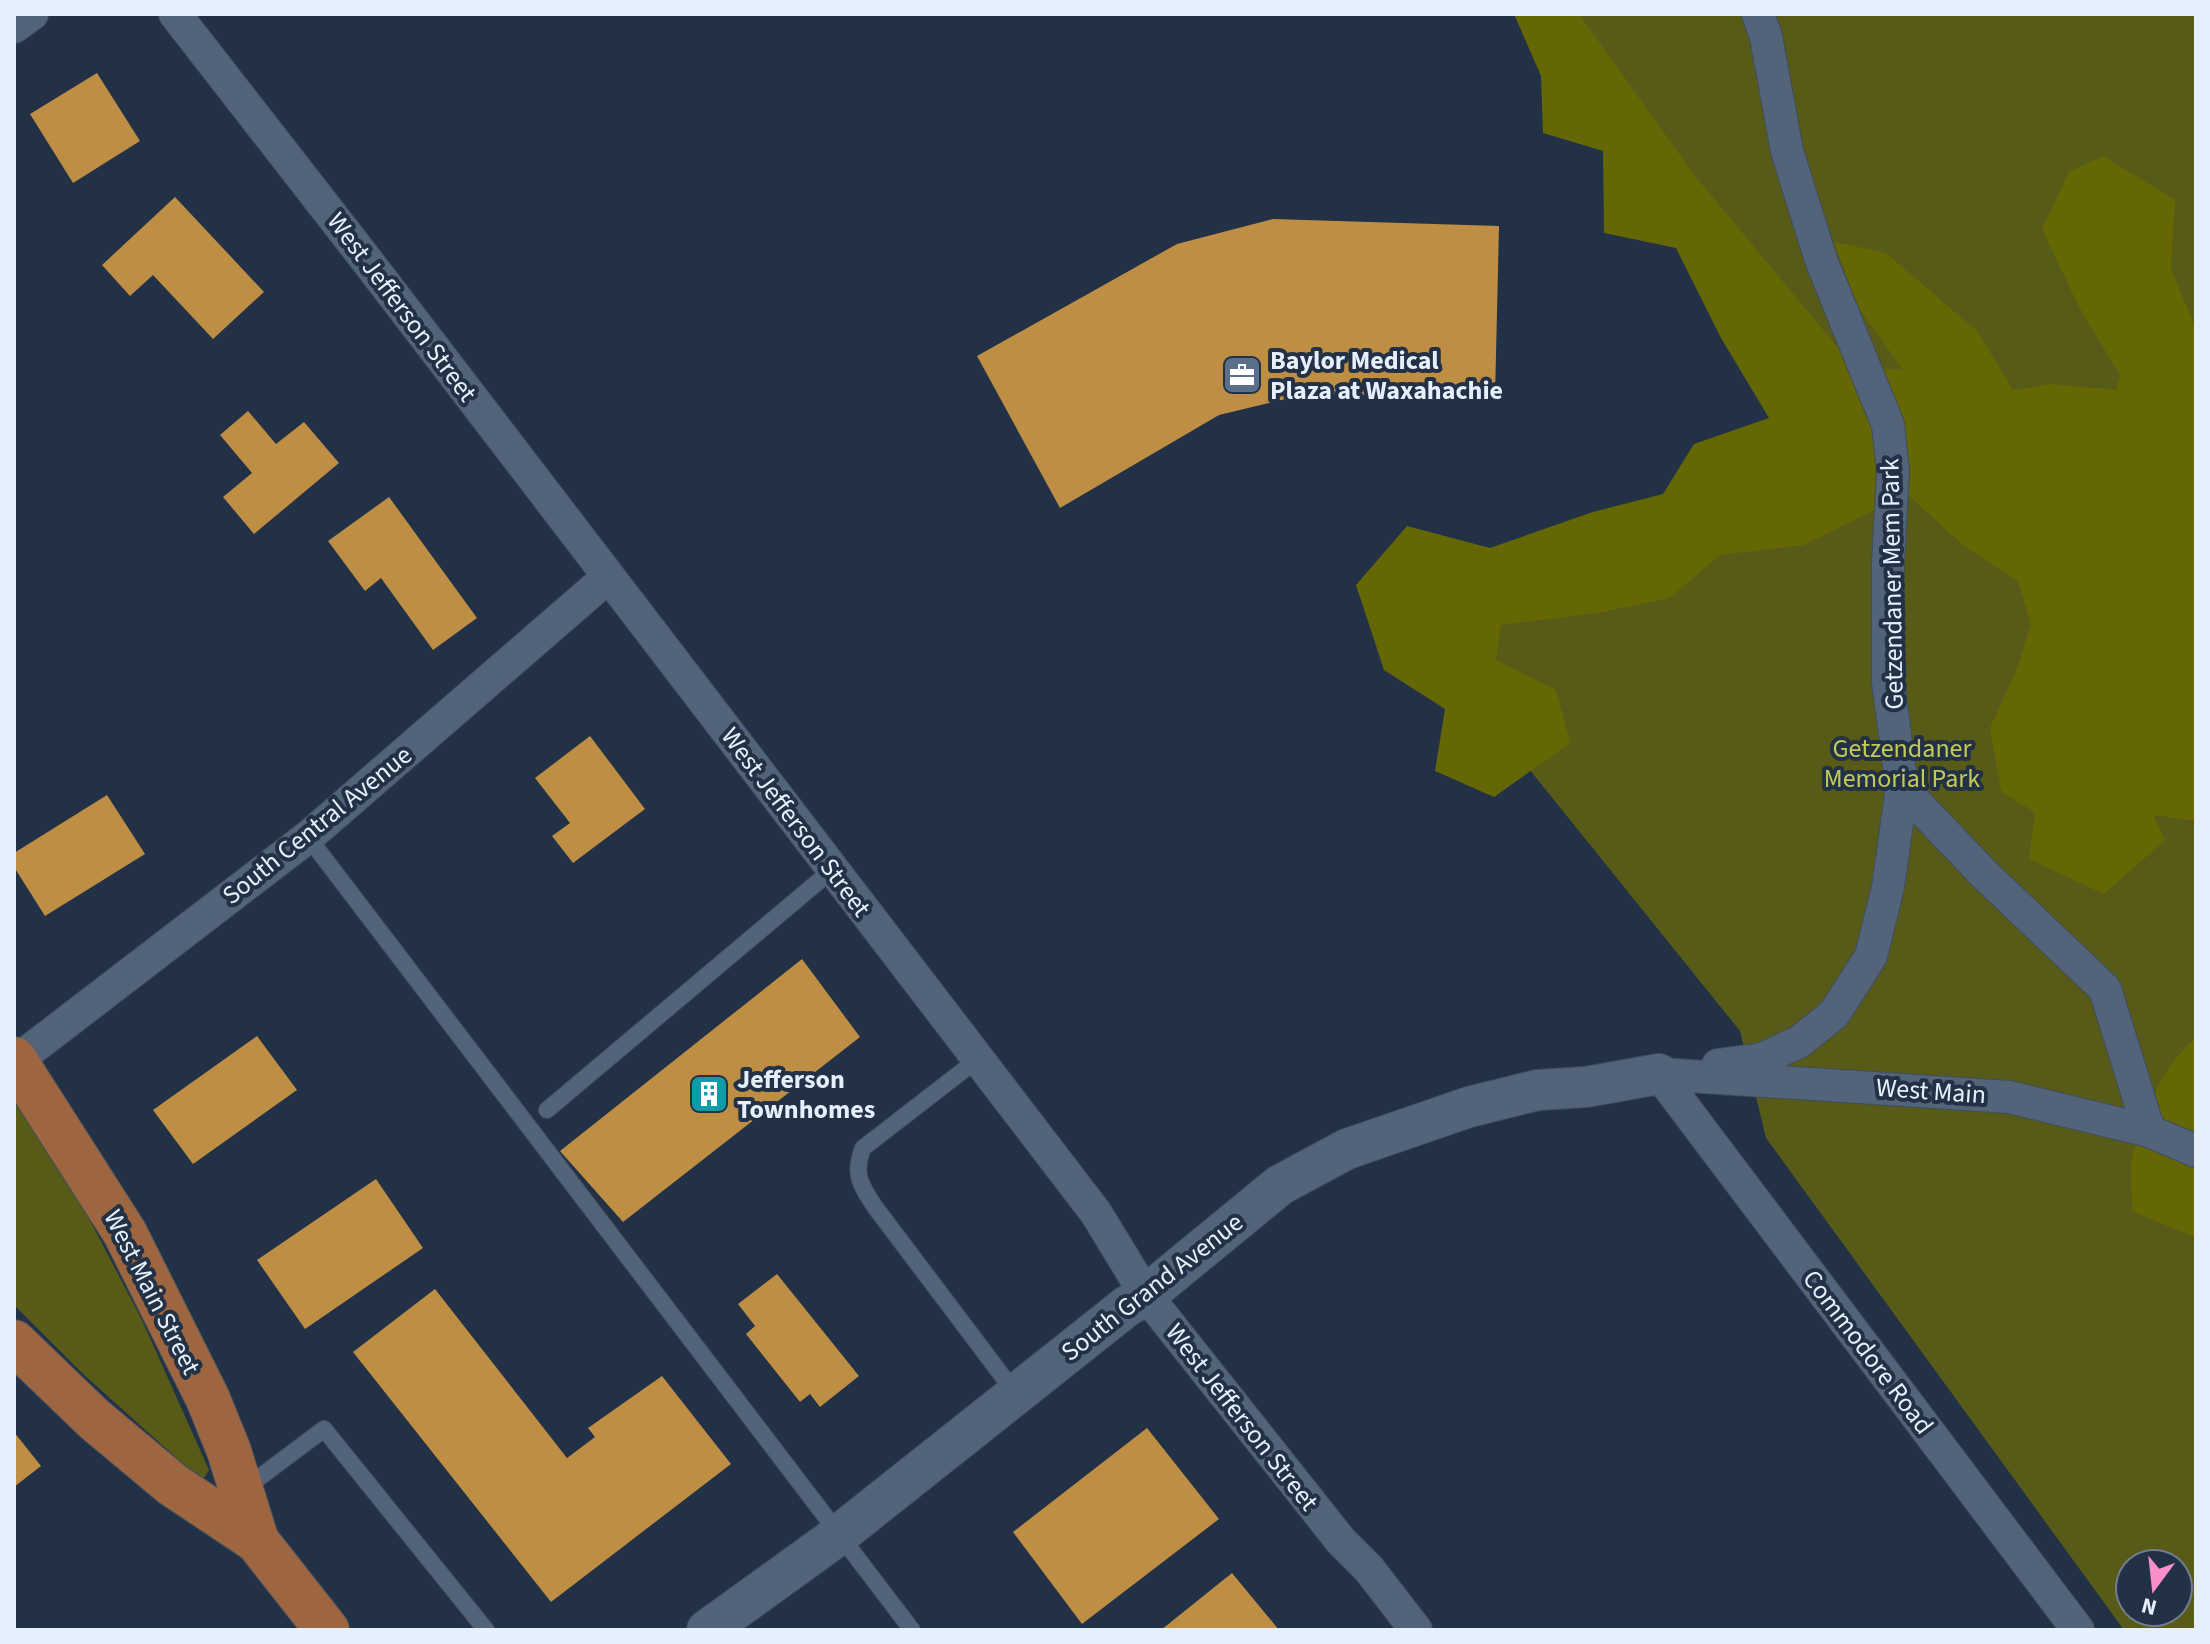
<svg xmlns="http://www.w3.org/2000/svg" width="2210" height="1644" viewBox="0 0 2210 1644" font-family="'Source Sans 3',sans-serif">
	<style>
		.green { fill: #585b18; fill-rule: evenodd }
		.forest { fill: #646704 }
		.building { fill: #bd8e44 }
		.lines { fill: none; stroke-linecap: round; stroke-linejoin: round }
		.service-casing { stroke: #3f4d5d; stroke-width: 18 }
		.minor-casing { stroke: #3f4d5d; stroke-width: 34 }
		.tertiary-casing { stroke: #3f4d5d; stroke-width: 42 }
		.primary-casing { stroke: #3f4d5d; stroke-width: 46 }
		.service { stroke: #53647a; stroke-width: 16 }
		.minor { stroke: #53647a; stroke-width: 32 }
		.tertiary { stroke: #53647a; stroke-width: 40 }
		.primary { stroke: #9d6641; stroke-width: 44 }
		.labels { text-anchor: middle; dominant-baseline: central; stroke-width: 8; stroke-linejoin: round; paint-order: stroke }
		.street-label { font-size: 26px; fill: #e6f0fd; stroke: #223145 }
		.poi-label { font-size: 26px; font-weight: bold; fill: #e6f0fd; stroke: #223145; text-anchor: start }
		.park-label { font-size: 26px; fill: #c3c956; stroke: #223145 }
	</style>
	<rect width="100%" height="100%" fill="#223145"/>
	<path class="green" d="M1527 14H2196V1630H2124L1766 1138 1740 1031 1392 599 1862 469ZM2130 1564H2178V1612H2130Z
		M14 1098 59 1161 142 1320 209 1470 204 1478 192 1472 82 1373 14 1305Z"/>
	<path class="forest" d="M1514 14H1579L1695 176 1854 367 1903 370 1858 307 1834 242 1886 253 1977 331 2013 390 2052 384 2116 390 2120 375 2079 307 2042 229 2069 172 2103 156 2175 200 2171 269 2196 329V821L2153 815 2165 840 2104 894 2029 859 2035 813 2001 791 1990 728 2016 671 2031 624 2018 581 1963 545 1907 494 1804 545 1720 555 1670 598 1597 613 1501 625 1496 660 1556 690 1570 743 1494 797 1435 771 1445 709 1384 670 1356 585 1407 526 1490 548 1593 512 1663 494 1694 444 1769 418 1721 338 1676 248 1604 233 1603 151 1543 133 1541 76Z
		M2196 1038V1238L2132 1211C2132 1193 2129 1171 2133 1153 2144 1111 2162 1065 2196 1038Z"/>
	<path class="building" d="M97 73 140 141 73 183 30 114Z
		M175 197 264 292 213 339 153 275 130 296 102 265Z
		M1273 219 1499 226 1495 397 1306 394 1219 415 1060 508 977 356 1177 244Z
		M248 411 276 444 304 422 339 463 254 534 223 497 252 473 220 435Z
		M389 497 477 618 433 650 381 578 365 591 328 541Z
		M590 736 645 809 573 863 552 836 570 823 535 778Z
		M107 795 145 854 45 916 14 867V853Z
		M802 959 860 1037 623 1222 560 1151Z
		M257 1036 297 1090 193 1164 153 1110Z
		M376 1179 423 1248 305 1329 257 1260Z
		M777 1274 859 1376 820 1407 810 1394 800 1402 746 1334 755 1326 738 1304Z
		M435 1289 567 1458 595 1437 588 1428 662 1376 731 1464 551 1602 353 1352Z
		M1147 1428 1219 1519 1082 1624 1013 1532Z
		M14 1432 41 1466 14 1487Z
		M1232 1573 1279 1630H1161Z"/>
	<g class="lines">
		<g class="service-casing">
			<path id="service" d="M308 837 912 1630
				M978 1059 863 1148C853 1174 860 1184 875 1207L1016 1394
				M547 1110 832 870
				M244 1489 324 1429 486 1630"/>
		</g>
		<g class="minor-casing">
			<path id="minor" d="M175 14 368 262 1096 1213 1146 1295 1341 1541 1369 1569 1416 1630
				M1758 14 1766 37 1787 151 1821 260 1888 425 1893 471 1888 563V682L1902 788 1984 874 2105 989 2149 1131
				M14 27 32 14
				M16 1061 308 837 608 577
				M1718 1065 1762 1059 1799 1042 1834 1014 1871 956 1888 887 1902 788
				M1659 1074 2078 1630
				M1659 1074 2009 1097 2149 1131 2196 1151"/>
		</g>
		<g class="tertiary-casing">
			<path id="tertiary" d="M707 1630 840 1534 1127 1306 1146 1295 1280 1185 1347 1149 1469 1107 1538 1090 1586 1087 1659 1074"/>
		</g>
		<g class="primary-casing">
			<path id="primary" d="M14 1059 125 1233 208 1399 229 1451 257 1541
				M14 1342 94 1419 173 1485 257 1541 327 1630"/>
		</g>
		<use href="#service" class="service"/>
		<use href="#minor" class="minor"/>
		<use href="#tertiary" class="tertiary"/>
		<use href="#primary" class="primary"/>
	</g>
	<defs>
		<g id="office-square" transform="scale(2)"><rect x="-9" y="-9" width="18" height="18" rx="4" fill="#5c6f8a" stroke="#223145"/><path d="M-6-3h4V-5.5h4V-3h4V5H-6ZM-1-4.5V-3h2v-1.5ZM-6 0V1H6V0Z" fill="#fff"/></g>
		<g id="building-square" transform="scale(2)"><rect x="-9" y="-9" width="18" height="18" rx="4" fill="#0f9aa8" stroke="#223145"/><path d="M-4-6H4V6H1V3H-1V6H-4ZM-2.5-4.3h1.7v1.8h-1.7ZM.8-4.3h1.7v1.8H.8ZM-2.5-1h1.7V.8h-1.7ZM.8-1h1.7V.8H.8Z" fill="#fff"/></g>
	</defs>
	<g fill-rule="evenodd">
		<use href="#office-square" x="1242" y="375"/>
		<use href="#building-square" x="709" y="1094"/>
	</g>
	<g class="labels">
		<g class="street-label">
			<text transform="translate(402 307) rotate(53)">West Jefferson Street</text>
			<text transform="translate(1892 584) rotate(-91)">Getzendaner Mem Park</text>
			<text transform="translate(796 822) rotate(53)">West Jefferson Street</text>
			<text transform="translate(317 825) rotate(-39)">South Central Avenue</text>
			<text transform="translate(1931 1091) rotate(4)">West Main</text>
			<text transform="translate(1152 1287) rotate(-38)">South Grand Avenue</text>
			<text transform="translate(152 1292) rotate(63)">West Main Street</text>
			<text transform="translate(1868 1352) rotate(53)">Commodore Road</text>
			<text transform="translate(1242 1417) rotate(52)">West Jefferson Street</text>
		</g>
		<g class="poi-label">
			<text x="1270" y="360">Baylor Medical<tspan x="1270" dy="30">Plaza at Waxahachie</tspan></text>
			<text x="737" y="1079">Jefferson<tspan x="737" dy="30">Townhomes</tspan></text>
		</g>
		<g class="park-label">
			<text x="1902" y="748">Getzendaner<tspan x="1902" dy="30">Memorial Park</tspan></text>
		</g>
	</g>
	<rect width="2210" height="1644" fill="none" stroke="#e6f0fd" stroke-width="32"/>
	<g transform="translate(2154 1588) rotate(195)"><circle r="38" fill="#223145" stroke="#707d8f" stroke-width="2"/>
	<path d="M0-6L14 30L0 20L-14 30Z" fill="#f98fc9"/>
	<text y="-12" font-size="22" font-weight="bold" text-anchor="middle" fill="#e6f0fd">N</text>
	</g>
</svg>
